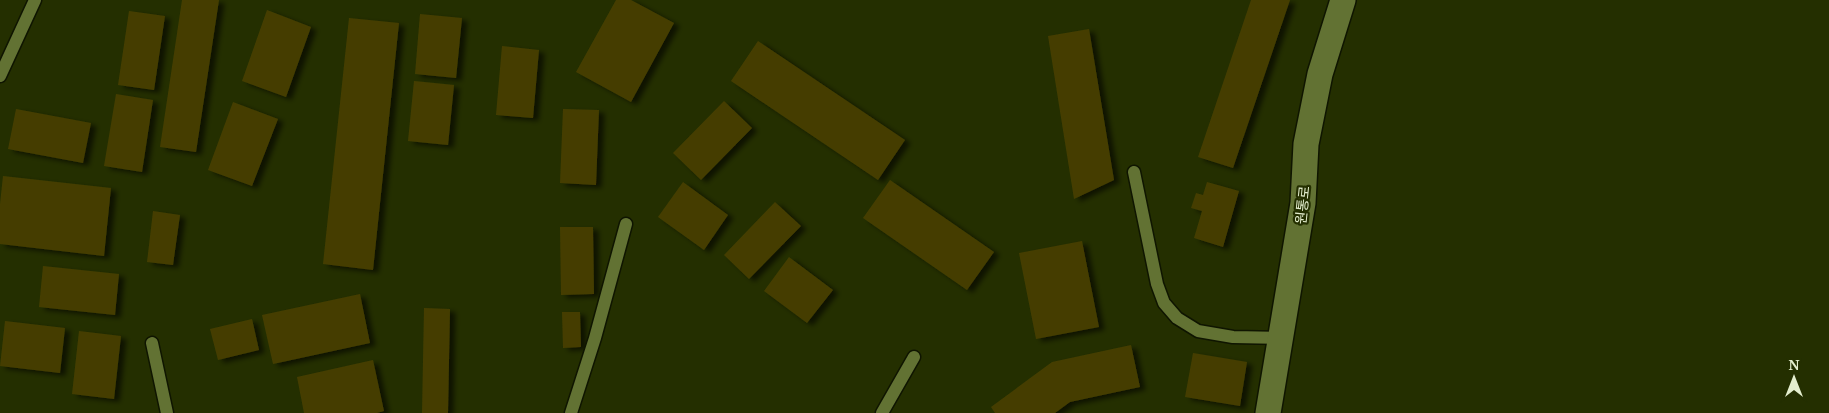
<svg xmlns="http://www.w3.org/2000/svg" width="1829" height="413" viewBox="0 0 1829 413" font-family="'Noto Serif','Noto Sans KR',serif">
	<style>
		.building { fill: #453e04; filter: url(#shadow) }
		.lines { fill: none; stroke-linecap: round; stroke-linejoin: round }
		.lane-casing { stroke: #0f1500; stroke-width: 15 }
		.street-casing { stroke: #0f1500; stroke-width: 28 }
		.lane { stroke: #627233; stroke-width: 12 }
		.street { stroke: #627233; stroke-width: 25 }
		.labels { text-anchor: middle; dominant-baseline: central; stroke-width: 4.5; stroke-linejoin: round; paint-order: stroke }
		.street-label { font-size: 14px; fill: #e4eece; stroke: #242f00 }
	</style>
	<defs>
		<filter id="shadow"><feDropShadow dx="5.5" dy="3" stdDeviation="2.5" flood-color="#0009"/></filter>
	</defs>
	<rect width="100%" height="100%" fill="#242f00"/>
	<path class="building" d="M182 0H219L196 152 160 147Z
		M616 0H631L674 23 631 102 576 72Z
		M1251 0H1290L1233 168 1198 157Z
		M267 10 311 27 286 97 242 81Z
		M129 11 165 16 154 90 118 85Z
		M420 14 462 18 456 78 415 74Z
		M349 18 399 23 373 270 323 264Z
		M1089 29 1114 180 1074 199 1048 36Z
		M758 41 905 140 878 180 731 81Z
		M502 46 539 50 533 118 496 115Z
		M414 81 454 85 448 145 408 141Z
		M116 94 153 100 142 172 104 166Z
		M724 101 752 128 701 180 673 153Z
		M233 102 278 119 252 186 208 170Z
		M16 109 91 123 83 163 8 149Z
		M563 109 599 110 596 185 560 183Z
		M3 176 111 188 104 256 0 244V204Z
		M890 180 994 252 967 290 863 218Z
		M683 182 728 215 704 250 658 217Z
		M1207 182 1239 191 1223 247 1194 238 1202 211 1191 208 1196 193 1203 195Z
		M775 202 801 226 749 279 724 255Z
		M153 211 180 215 173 265 147 262Z
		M560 227H593L594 294 561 295Z
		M1082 241 1099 327 1036 339 1019 253Z
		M789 257 833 290 807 323 764 291Z
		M43 266 119 274 115 315 39 307Z
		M360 294 370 343 273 364 262 315Z
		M424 308 450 309 448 413H422Z
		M562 312H580L581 347 563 348Z
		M252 319 259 350 218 360 210 329Z
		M5 321 65 328 60 373 0 366Z
		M79 331 121 336 114 399 72 394Z
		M1131 345 1140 387 1070 402 1055 413H995L991 407 1052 362Z
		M1193 353 1247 362 1240 406 1185 397Z
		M373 360 384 411 377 413H304L297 377Z"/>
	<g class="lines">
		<g class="lane-casing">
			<path id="lane" d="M0 76 35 0
				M1134 172 1157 284 1164 303 1177 318 1198 331 1233 337 1281 338
				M152 343 167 413
				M571 413 595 338 626 224
				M882 413 914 357"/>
		</g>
		<g class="street-casing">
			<path id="street" d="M1268 413 1303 203 1306 144 1320 74 1343 0"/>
		</g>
		<use href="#lane" class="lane"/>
		<use href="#street" class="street"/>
	</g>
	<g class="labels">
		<g class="street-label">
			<text transform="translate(1302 205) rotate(-84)">원통로</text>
		</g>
	</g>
	<g transform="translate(1794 378)" stroke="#242f00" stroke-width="4" paint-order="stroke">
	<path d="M0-4L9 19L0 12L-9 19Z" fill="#e4eece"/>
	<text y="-8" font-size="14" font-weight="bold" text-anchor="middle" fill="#e4eece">N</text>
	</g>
</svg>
